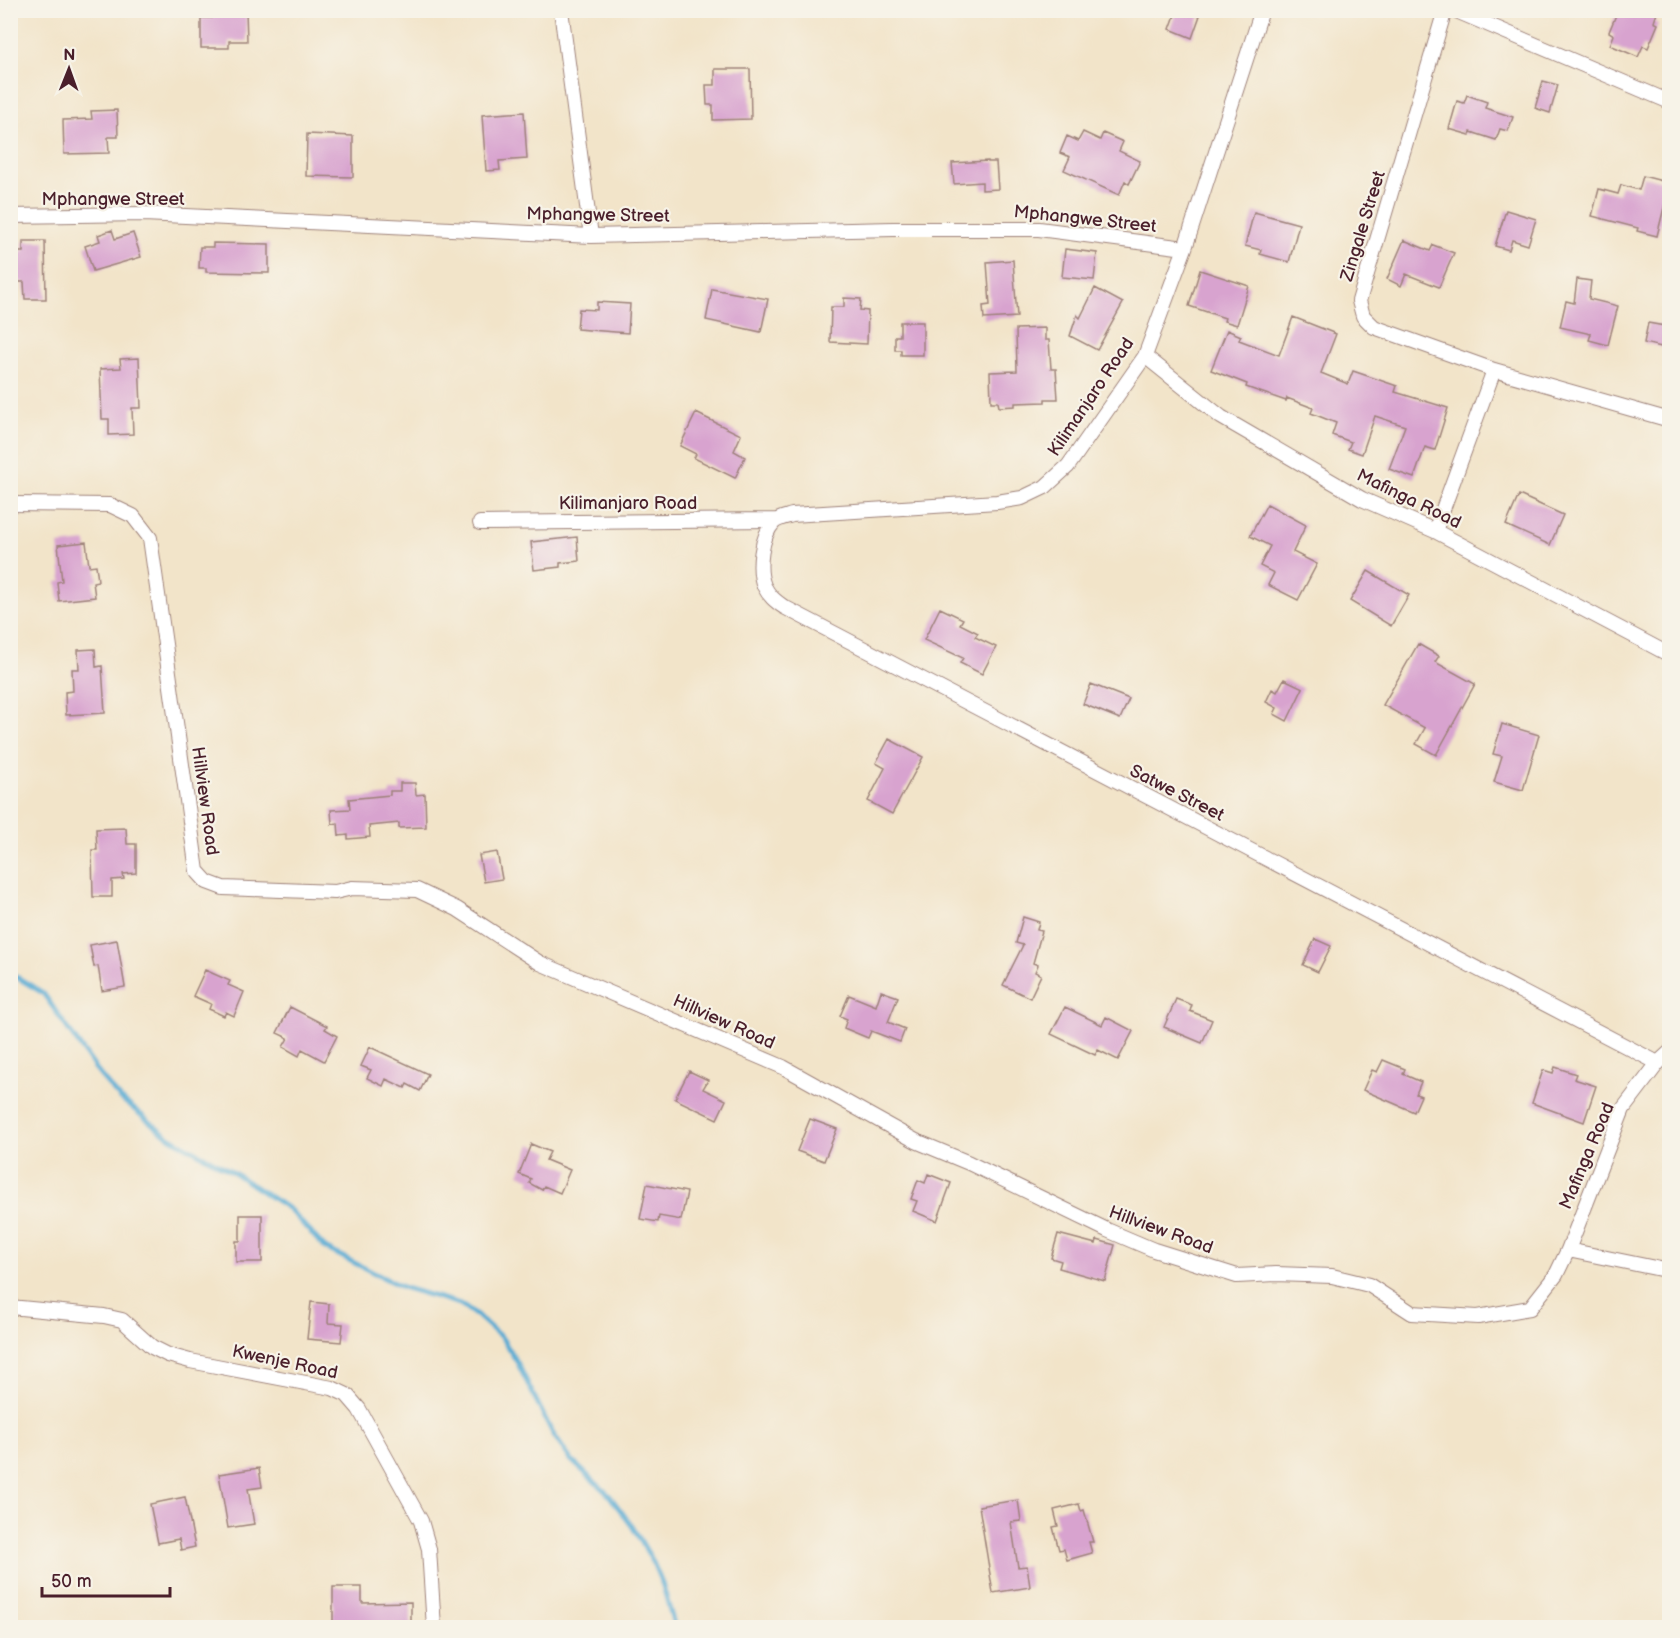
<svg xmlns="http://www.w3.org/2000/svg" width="1680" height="1638" viewBox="0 0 1680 1638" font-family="'Balsamiq Sans',sans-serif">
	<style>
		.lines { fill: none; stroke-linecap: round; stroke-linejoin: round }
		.stream { stroke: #58abd3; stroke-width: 5 }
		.building { fill: #d8a3cf }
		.street-casing { stroke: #9e827a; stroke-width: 16 }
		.street { stroke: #fff; stroke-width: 14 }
		.labels { text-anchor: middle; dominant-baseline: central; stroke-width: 4.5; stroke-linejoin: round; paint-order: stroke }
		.street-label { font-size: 18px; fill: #4a1f2b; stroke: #f7f3e8 }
	</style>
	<rect width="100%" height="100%" fill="#f7f3e8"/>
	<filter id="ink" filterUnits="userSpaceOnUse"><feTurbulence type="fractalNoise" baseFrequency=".0167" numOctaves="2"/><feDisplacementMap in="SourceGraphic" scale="12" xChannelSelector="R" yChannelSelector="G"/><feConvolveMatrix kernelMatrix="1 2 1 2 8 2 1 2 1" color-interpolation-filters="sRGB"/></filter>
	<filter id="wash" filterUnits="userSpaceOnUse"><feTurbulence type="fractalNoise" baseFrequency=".008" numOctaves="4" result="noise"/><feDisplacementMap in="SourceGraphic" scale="24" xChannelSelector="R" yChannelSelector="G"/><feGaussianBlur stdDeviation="1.35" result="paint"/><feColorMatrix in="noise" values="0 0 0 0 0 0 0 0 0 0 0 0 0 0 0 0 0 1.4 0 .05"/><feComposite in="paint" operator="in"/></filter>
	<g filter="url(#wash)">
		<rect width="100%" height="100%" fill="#f2e4c9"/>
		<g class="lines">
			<path class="stream" d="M10 973 43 993 100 1075 120 1098 169 1137 231 1171 289 1209 325 1248 402 1287 460 1304 481 1319 502 1338 517 1362 553 1434 571 1460 609 1495 632 1526 652 1560 663 1586 675 1628"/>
		</g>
		<g id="blocks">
			<path class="building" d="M212 10H246L247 41H229V48H201V18H212Z
				M1177 10H1202L1192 38 1170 29Z
				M1618 10H1658L1654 22 1658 24 1648 48 1643 46 1638 57 1610 45 1614 35 1609 32Z
				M715 69H750L751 119 713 120V105H707L706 85H715Z
				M1543 81 1558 85 1550 113 1535 108Z
				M1467 95 1487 102 1485 108 1513 117 1508 131 1500 129 1496 140 1471 132 1470 135 1449 129 1457 101 1464 103Z
				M117 110 118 137H108L109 153 64 154 63 120 92 119 91 111Z
				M524 112 527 159 499 161 500 170 486 171 482 115Z
				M1083 132 1100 140 1103 133 1123 142 1119 151 1140 161 1129 184 1125 181 1119 195 1064 170 1070 157 1060 153 1067 136 1078 141Z
				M307 134 353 136V177L306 176Z
				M988 161V162H996L998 189 982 190V182L954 184 952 163Z
				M1643 176 1670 183 1657 236 1637 231 1638 228 1592 216 1599 189 1618 194 1621 185 1639 190Z
				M1506 210 1536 219 1528 245 1512 240 1509 250 1495 246Z
				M1254 212 1299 224 1289 262 1260 254 1261 250 1245 246Z
				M112 230 115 239 133 233 141 257 93 271 85 246 100 241 98 235Z
				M1404 240 1430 251 1433 245 1454 253 1439 287 1406 274 1401 286 1387 279Z
				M23 241H45L46 299H25L24 282H18V252H23Z
				M213 243 269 244V273L206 272V268H199L200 247H213Z
				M1065 249 1097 253 1094 280 1062 277Z
				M1013 260 1017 317 984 319 983 306 990 305 987 262Z
				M1200 270 1249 286 1237 325 1224 321 1225 318 1189 306Z
				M1577 279 1591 281 1589 299 1618 306 1608 345 1589 340 1591 334 1560 327 1566 301 1574 303Z
				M1095 288 1123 303 1097 350 1070 336 1077 315 1080 318Z
				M712 289 768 299 761 332 706 320Z
				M844 298 861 299 860 310 868 311 867 344 830 342 831 307H844Z
				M597 302 630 304 628 333 577 329 579 309 597 310Z
				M1293 317 1336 334 1321 373 1348 384 1353 371 1397 386 1395 392 1448 408 1435 450 1425 447 1414 478 1389 469 1405 426 1375 416 1362 454 1348 449 1351 442 1332 435 1336 423 1311 413 1313 408 1287 398 1286 401 1260 392 1246 387 1247 384 1211 370 1227 330 1241 336 1239 340 1279 355Z
				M900 322H923V355H901V350H895V336H900Z
				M1648 323 1670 327V349L1644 343Z
				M1045 328V340H1049L1051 369H1056L1058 399H1045V402L1015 403V406L999 407 998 402H991L990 372 1017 371 1016 329Z
				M139 358 141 408H132L133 434 109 435V419H102L100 369 121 368 120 359Z
				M696 413 741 435 734 451 745 457 735 478 694 458 696 454 680 446Z
				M1519 495 1563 515 1550 545 1506 525Z
				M1267 504 1306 525 1293 552 1317 564 1298 600 1268 585 1274 573 1260 566 1270 546 1250 536Z
				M577 537 579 561 560 563V567L534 570 531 542Z
				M86 542 89 566 96 565 98 581 93 582 95 597 59 601 57 582 62 581 58 545Z
				M1368 571 1409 595 1391 626 1350 601Z
				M940 608 963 619 960 624 978 633 975 637 996 647 982 674 960 663 963 658 924 640Z
				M1418 644 1439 656 1435 662 1475 684 1436 755 1416 744 1425 728 1383 705Z
				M95 649 96 667 102 666 105 713 66 715 65 692 73 691 72 669H79L78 650Z
				M1284 679 1303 688 1287 721 1274 714 1277 708 1266 702 1272 689 1277 692Z
				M1091 684 1129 699 1120 719 1083 704Z
				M1502 724 1539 735 1523 790 1494 782 1502 756 1493 754Z
				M889 739 923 757 892 814 868 801 885 768 876 763Z
				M400 783H415L416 795 425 794 426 827 399 828V823L369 826 370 837 348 839V835L339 836 338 823 332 824 331 810 350 809 349 799 390 795V791H400Z
				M126 828 127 844H136V873L123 874 124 879 112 880V897H93L92 850H97L96 829Z
				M497 852 502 879 484 882 479 855Z
				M1023 917 1039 922 1037 930 1042 931 1033 963 1038 965 1035 972 1041 975 1030 998 1003 985 1023 945 1016 943Z
				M1315 939 1331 946 1318 972 1303 965Z
				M117 940 125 987 102 991 98 966 94 967 90 945Z
				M205 970 230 981 228 985 244 992 234 1016 226 1012 224 1016 209 1009 211 1004 193 996Z
				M881 991 898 997 888 1022 905 1029 900 1042 871 1031 868 1038 844 1028 847 1019 840 1016 849 995 876 1006Z
				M1176 999 1192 1005 1190 1011 1212 1020 1202 1043 1164 1027Z
				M290 1007 327 1026 325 1029 337 1036 324 1061 302 1049 299 1056 283 1047 288 1038 277 1033Z
				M1065 1007 1102 1025 1106 1017 1133 1031 1118 1060 1098 1050 1095 1055 1051 1034Z
				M370 1047 428 1074 420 1091 407 1084 405 1088 386 1079 383 1086 367 1078 371 1070 361 1066Z
				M1383 1060 1405 1069 1403 1074 1421 1082 1416 1094 1421 1096 1414 1112 1363 1090 1372 1070 1377 1072Z
				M1555 1067 1576 1074 1574 1079 1596 1086 1584 1122 1532 1103 1543 1070 1553 1073Z
				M689 1071 708 1080 703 1089 726 1100 717 1119 675 1099Z
				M810 1119 837 1129 824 1161 797 1151Z
				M531 1144 550 1152 546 1160 570 1170 560 1193 544 1186 542 1190 529 1183 531 1179 519 1174Z
				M928 1174 951 1183 937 1221 913 1211 917 1201 911 1199 918 1180 925 1183Z
				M647 1184 687 1192 681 1220 659 1216 658 1222 640 1219Z
				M240 1215H262V1262H236V1241H240Z
				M1058 1234 1096 1244 1097 1240 1115 1245 1105 1281 1059 1268 1061 1261 1051 1258Z
				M311 1302 329 1304 328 1323 343 1324 341 1342 307 1339Z
				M259 1468 262 1487 248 1489 254 1524 228 1528 219 1474Z
				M185 1497 195 1547 181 1550 179 1539 158 1543 150 1504Z
				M1018 1500 1021 1521 1011 1522 1018 1567 1027 1566 1030 1587 993 1593 979 1506Z
				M1079 1504 1081 1511 1084 1510 1093 1542H1089L1092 1553 1067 1560 1064 1549 1059 1550 1053 1527 1058 1526 1054 1510Z
				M333 1587H362V1603L411 1602V1628H333Z"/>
		</g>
	</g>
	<g filter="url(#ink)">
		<use href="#blocks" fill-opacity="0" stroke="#9e827a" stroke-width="1.5"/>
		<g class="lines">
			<g class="street-casing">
				<path id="street" d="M561 10 591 236
					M1262 10 1185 248 1145 356 1068 466 1045 487 1022 498 997 502 792 515C786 517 779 518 774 522 761 536 757 569 764 586 769 596 775 601 784 607L1658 1063
					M1445 10 1359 301 1363 316 1374 327 1494 370 1670 420
					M1454 10 1670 102
					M10 216 144 214 591 236 893 229H1039L1185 248
					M1145 356 1221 417 1362 499 1435 531 1670 655
					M10 504 110 505 133 516 150 538 197 871 207 882 223 888 335 892 352 888 417 890 457 909 540 963 783 1067 916 1141 969 1163 1107 1230 1154 1250 1237 1276 1276 1274 1332 1276 1369 1285 1412 1313 1478 1317 1530 1308 1556 1275 1568 1250 1670 1271
					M480 523 776 520
					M1435 531 1494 370
					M1568 1250 1623 1109 1658 1063 1670 1052
					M10 1307 104 1316 122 1320 152 1347 168 1355 190 1361 332 1388 347 1395 359 1409 421 1521 429 1549 434 1628"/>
			</g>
			<use href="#street" class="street"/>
		</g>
	</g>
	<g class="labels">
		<g class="street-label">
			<text x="113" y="199">Mphangwe Street</text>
			<text transform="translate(598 215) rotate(1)">Mphangwe Street</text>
			<text transform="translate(1085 219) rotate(6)">Mphangwe Street</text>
			<text transform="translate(1363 226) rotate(-73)">Zingale Street</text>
			<text transform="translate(1091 397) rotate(-56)">Kilimanjaro Road</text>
			<text transform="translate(1409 499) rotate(26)">Mafinga Road</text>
			<text x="628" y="503">Kilimanjaro Road</text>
			<text transform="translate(1177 793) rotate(27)">Satwe Street</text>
			<text transform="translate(205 801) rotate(82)">Hillview Road</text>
			<text transform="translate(724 1022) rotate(24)">Hillview Road</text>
			<text transform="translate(1587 1156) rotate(-67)">Mafinga Road</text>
			<text transform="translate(1161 1230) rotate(20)">Hillview Road</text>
			<text transform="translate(285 1362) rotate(12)">Kwenje Road</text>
		</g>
	</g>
	<rect width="1680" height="1638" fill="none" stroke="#f7f3e8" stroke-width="36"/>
	<g transform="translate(69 69) rotate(1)" stroke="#f7f3e8" stroke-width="4.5" paint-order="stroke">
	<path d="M0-4.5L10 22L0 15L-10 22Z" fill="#4a1f2b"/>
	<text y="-9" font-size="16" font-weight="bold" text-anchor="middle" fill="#4a1f2b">N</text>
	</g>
	<path d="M42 1587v9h128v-9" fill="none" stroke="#4a1f2b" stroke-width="3"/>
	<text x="51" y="1587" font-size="18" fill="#4a1f2b" stroke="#f7f3e8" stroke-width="4.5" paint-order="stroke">50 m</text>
</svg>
